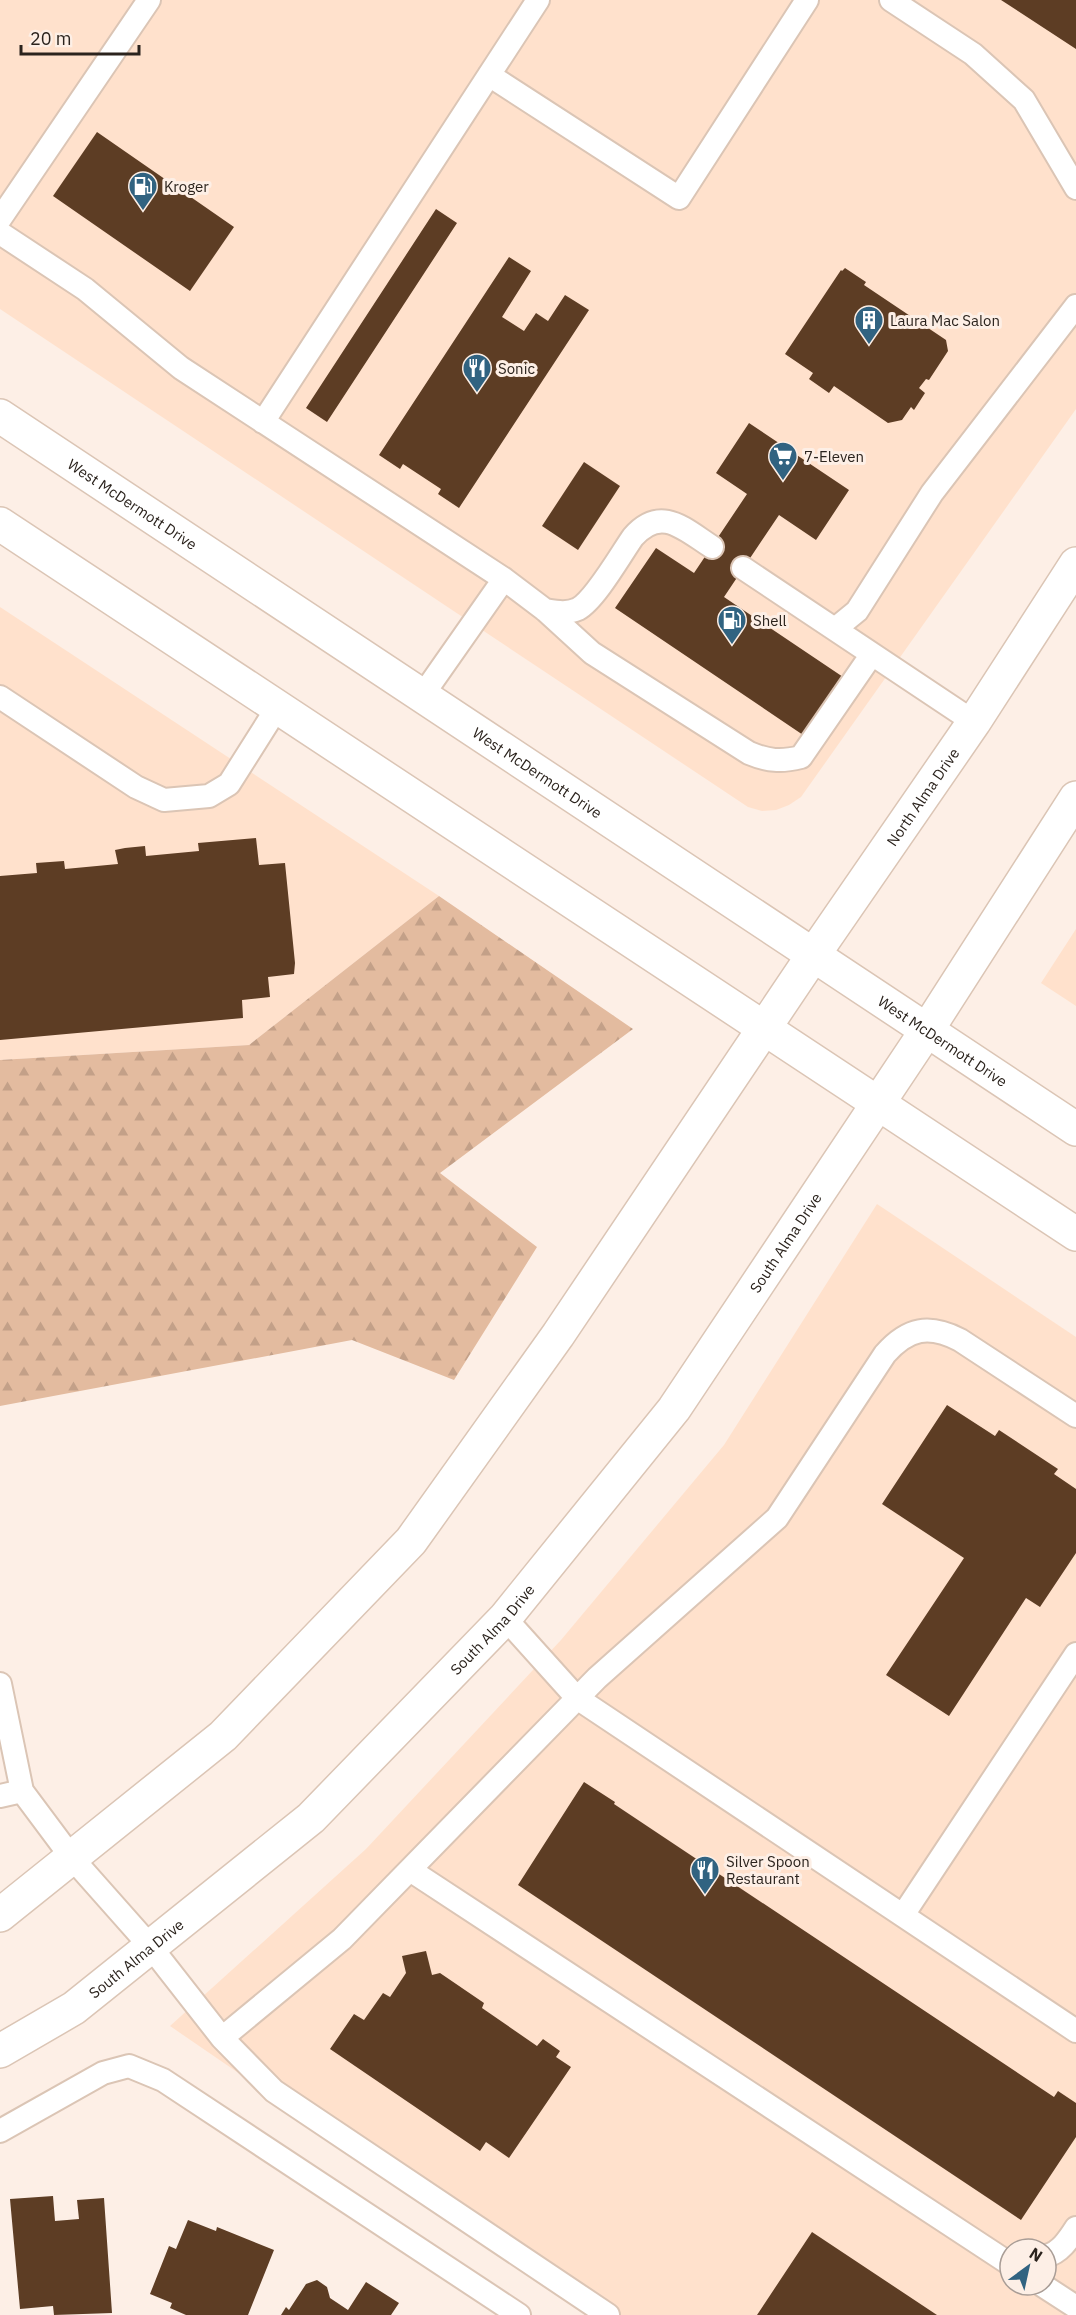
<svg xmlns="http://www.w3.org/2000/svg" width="1076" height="2315" viewBox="0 0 1076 2315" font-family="'IBM Plex Sans',sans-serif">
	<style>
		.built { fill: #ffe1cc; fill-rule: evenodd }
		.forest { fill: url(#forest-firs) }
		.building { fill: #5d3d24 }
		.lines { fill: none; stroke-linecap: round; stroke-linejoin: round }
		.lane-casing { stroke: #dbc5b5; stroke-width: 26 }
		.secondary-casing { stroke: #dbc5b5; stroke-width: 36 }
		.lane { stroke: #fff; stroke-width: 22 }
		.secondary { stroke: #fff; stroke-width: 33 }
		.labels { text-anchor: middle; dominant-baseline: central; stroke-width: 6; stroke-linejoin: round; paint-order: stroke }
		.poi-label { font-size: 15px; fill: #2b231d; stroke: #fdefe6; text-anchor: start }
		.street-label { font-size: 15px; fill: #2b231d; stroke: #fdefe6 }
	</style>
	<defs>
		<pattern id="forest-firs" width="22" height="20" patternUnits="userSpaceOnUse" patternTransform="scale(1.5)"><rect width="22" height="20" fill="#e3bb9f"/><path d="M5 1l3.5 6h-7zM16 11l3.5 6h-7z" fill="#c3a088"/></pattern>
	</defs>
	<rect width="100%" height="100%" fill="#fdefe6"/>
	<path class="built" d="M0 0H1076V409L801 797 789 805 776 810 762 811 748 807 0 309Z
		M0 607 439 896 249 1045 0 1060Z
		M1076 929V1006L1041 983Z
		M877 1204 1076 1337V2315H591L170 2026 366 1849 561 1640 724 1445ZM1010 2249H1046V2285H1010Z"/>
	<path class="forest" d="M439 896 633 1029 440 1173 537 1247 454 1380 352 1340 0 1406V1060L249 1045Z"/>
	<path class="building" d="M1001 0H1076V49Z
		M97 132 234 227 190 291 53 196Z
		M436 209 457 223 327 422 306 408Z
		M509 257 531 271 502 317 524 331 536 313 548 321 565 295 589 310 459 508 438 494 441 489 403 464 400 469 379 455Z
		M845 268 866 282 864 285 946 340 948 351 929 380 926 379 919 388 925 393 914 410 911 407 902 420 888 423 834 386 829 393 809 379 813 373 785 354 841 270 842 271Z
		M749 423 849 490 816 540 779 515 724 597 849 681 809 739 615 608 656 548 694 573 747 494 716 473Z
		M584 462 620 486 578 550 542 526Z
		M256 838 259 865 285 863 295 963 294 974 268 977 270 997 242 1000 243 1018 0 1040V876L37 873 36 863 64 861 65 869 118 864 115 850 125 848 145 846 146 856 199 851 198 843Z
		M947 1405 995 1436 999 1430 1058 1469 1054 1474 1076 1489V1553L1040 1607 1026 1598 949 1716 886 1675 964 1558 882 1504Z
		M584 1782 615 1802 614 1804 1054 2097 1058 2091 1076 2103V2137L1021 2220 518 1885Z
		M426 1951 432 1975 440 1973 484 2003 482 2008 537 2046 543 2039 560 2051 556 2057 571 2067 509 2158 486 2142 480 2151 330 2049 354 2014 364 2020 383 1993 390 1997 406 1973 402 1956Z
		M53 2196 55 2221 79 2219 77 2200 104 2198 112 2313 54 2315 53 2306 20 2309 10 2199Z
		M188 2220 216 2231 217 2227 274 2250 248 2315H186L170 2308 172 2303 150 2294 169 2246 176 2249Z
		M812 2232 937 2315H757Z
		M317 2280 327 2287 330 2298 348 2310 366 2282 399 2303 391 2315H281L286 2307 289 2310 306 2284Z"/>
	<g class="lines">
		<g class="lane-casing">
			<path id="lane" d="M891 0 973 54 1024 100 1076 188
				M489 75 679 198 807 0
				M0 219 149 0
				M0 233 85 289 181 368 504 579 545 610 592 653 749 753C768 761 781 762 801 757L872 654
				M263 422 538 0
				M743 568 974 722
				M545 610C557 612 567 614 578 609 595 600 621 554 633 537 661 505 684 529 712 547
				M835 629 857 611 932 493 1076 306
				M422 696 504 579
				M0 697 136 787 164 800 209 796 229 784 277 708
				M505 1618 577 1698 1076 2031
				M0 1684 22 1791 72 1858 150 1946 222 2038 274 2091 608 2315
				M0 1796 22 1791
				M410 1870 1010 2264
				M903 1915 1076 1654
				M222 2038 342 1939 597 1678 777 1518 885 1354C908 1328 929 1324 960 1340L1076 1416
				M0 2131 103 2073 129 2066 163 2080 519 2315
				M1046 2256C1060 2253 1069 2239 1076 2228
				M1042 2285 1076 2307"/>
		</g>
		<g class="secondary-casing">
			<g id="secondary">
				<path id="s1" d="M0 416 1076 1129"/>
				<path d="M0 524 1076 1234"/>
				<path id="s2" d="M0 1915 223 1736 411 1541 558 1335 814 954 974 722 1076 564"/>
				<path id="s3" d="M0 2051 74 2008 311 1818 505 1618 674 1409 927 1030 1076 798"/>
			</g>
		</g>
		<use href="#lane" class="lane"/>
		<use href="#secondary" class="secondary"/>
	</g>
	<defs>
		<g id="fuel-pin" transform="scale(1.5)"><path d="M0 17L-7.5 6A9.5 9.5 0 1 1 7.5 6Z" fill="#316381" stroke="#fdefe6"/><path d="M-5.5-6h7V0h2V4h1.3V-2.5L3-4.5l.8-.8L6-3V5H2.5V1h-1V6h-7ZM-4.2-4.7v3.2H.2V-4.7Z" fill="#fff"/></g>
		<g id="building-pin" transform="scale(1.5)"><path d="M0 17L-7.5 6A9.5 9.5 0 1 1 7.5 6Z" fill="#316381" stroke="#fdefe6"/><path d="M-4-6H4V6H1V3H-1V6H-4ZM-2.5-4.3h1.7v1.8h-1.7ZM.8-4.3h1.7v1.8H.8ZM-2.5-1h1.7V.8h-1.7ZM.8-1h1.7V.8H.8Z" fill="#fff"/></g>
		<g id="restaurant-pin" transform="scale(1.5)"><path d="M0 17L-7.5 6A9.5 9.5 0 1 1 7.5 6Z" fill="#316381" stroke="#fdefe6"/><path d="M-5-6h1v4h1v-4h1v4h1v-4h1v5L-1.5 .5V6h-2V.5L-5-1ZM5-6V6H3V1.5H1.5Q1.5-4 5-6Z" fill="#fff"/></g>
		<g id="supermarket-pin" transform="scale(1.5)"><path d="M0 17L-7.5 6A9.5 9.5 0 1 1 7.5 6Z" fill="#316381" stroke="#fdefe6"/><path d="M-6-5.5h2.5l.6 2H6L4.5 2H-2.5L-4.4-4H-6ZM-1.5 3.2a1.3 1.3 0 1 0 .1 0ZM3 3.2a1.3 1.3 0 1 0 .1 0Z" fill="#fff"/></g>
	</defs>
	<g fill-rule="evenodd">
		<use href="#fuel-pin" x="143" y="186"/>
		<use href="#building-pin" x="869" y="320"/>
		<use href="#restaurant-pin" x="477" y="368"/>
		<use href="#supermarket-pin" x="783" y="456"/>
		<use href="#fuel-pin" x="732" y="620"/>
		<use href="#restaurant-pin" x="705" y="1870"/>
	</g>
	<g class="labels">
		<g class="poi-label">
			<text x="164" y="186">Kroger</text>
			<text x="890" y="320">Laura Mac Salon</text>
			<text x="498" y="368">Sonic</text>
			<text x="804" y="456">7-Eleven</text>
			<text x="753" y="620">Shell</text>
			<text x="726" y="1861">Silver Spoon<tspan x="726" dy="17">Restaurant</tspan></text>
		</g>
		<g class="street-label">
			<text stroke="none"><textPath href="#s1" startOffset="159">West McDermott Drive</textPath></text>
			<text stroke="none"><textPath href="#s1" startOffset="645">West McDermott Drive</textPath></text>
			<text stroke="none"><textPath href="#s2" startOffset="1460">North Alma Drive</textPath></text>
			<text stroke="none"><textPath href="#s1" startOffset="1131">West McDermott Drive</textPath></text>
			<text stroke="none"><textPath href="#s3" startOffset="1137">South Alma Drive</textPath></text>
			<text stroke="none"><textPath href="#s3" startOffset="651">South Alma Drive</textPath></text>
			<text stroke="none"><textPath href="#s3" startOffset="165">South Alma Drive</textPath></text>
		</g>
	</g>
	<g transform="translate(1028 2267) rotate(33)"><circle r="28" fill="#fdefe6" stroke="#a99d96" stroke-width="1.5"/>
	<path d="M0-4.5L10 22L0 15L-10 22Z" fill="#316381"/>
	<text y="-9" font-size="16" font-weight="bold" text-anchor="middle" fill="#2b231d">N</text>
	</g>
	<path d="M21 45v9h118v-9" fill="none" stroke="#2b231d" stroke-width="3"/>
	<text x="30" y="45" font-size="18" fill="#2b231d" stroke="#fdefe6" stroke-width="4.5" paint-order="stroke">20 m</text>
</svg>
